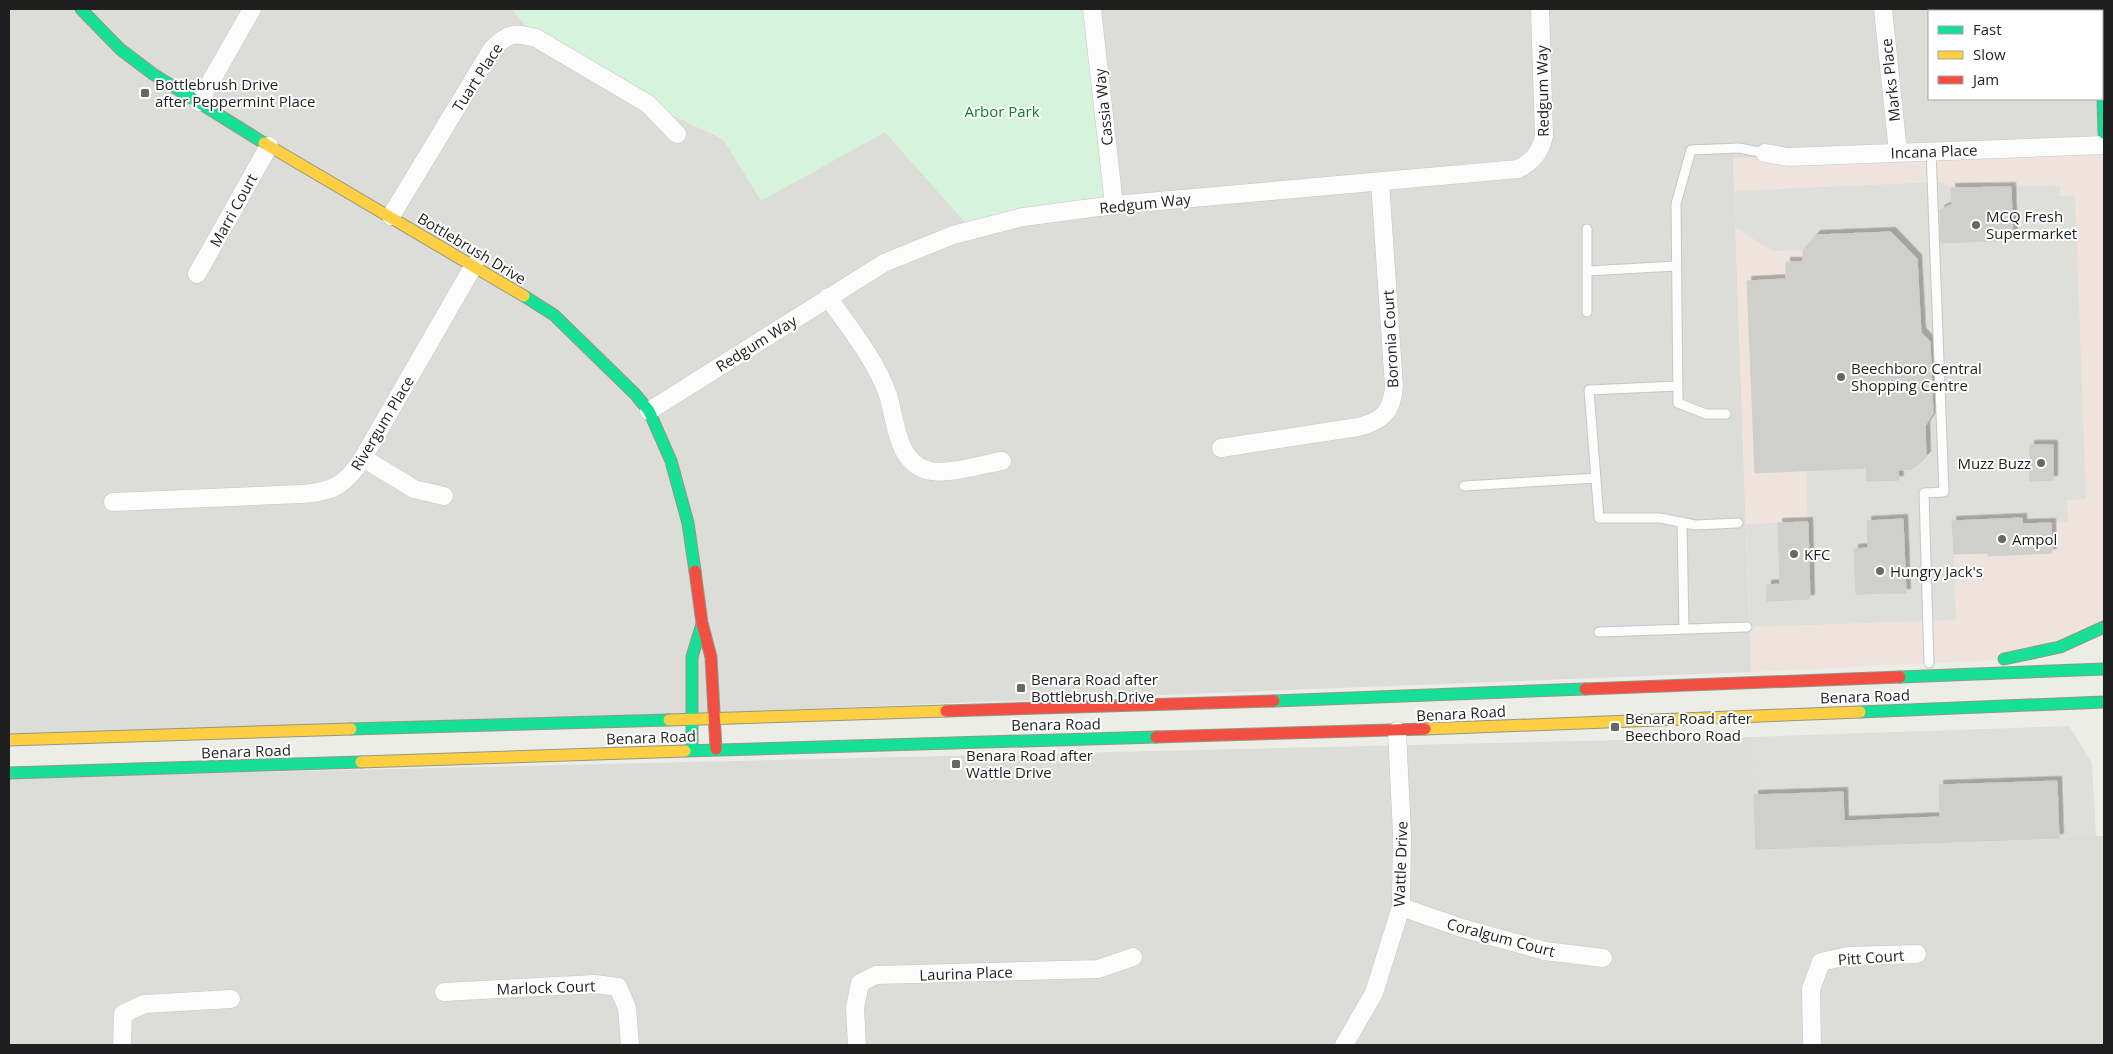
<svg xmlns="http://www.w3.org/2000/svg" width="2113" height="1054" viewBox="0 0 2113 1054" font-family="'Open Sans',sans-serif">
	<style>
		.residential { fill: #dcdcd9 }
		.commercial { fill: #efe3dd }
		.park { fill: #d5f4db }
		.parking { fill: #dededb; fill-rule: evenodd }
		.building { fill: #cfcfcb; stroke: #d0cec9; filter: url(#shadow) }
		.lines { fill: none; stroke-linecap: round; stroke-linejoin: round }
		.lane-casing { stroke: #c6c6c4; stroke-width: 11 }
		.street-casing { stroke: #c6c6c4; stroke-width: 19 }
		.fast-casing { stroke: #929880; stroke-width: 13 }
		.slow-casing { stroke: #929880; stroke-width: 13 }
		.jam-casing { stroke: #929880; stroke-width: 13 }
		.lane { stroke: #fcfcfc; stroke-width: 9 }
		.street { stroke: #fcfcfc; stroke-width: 18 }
		.fast { stroke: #16e098; stroke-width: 11 }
		.slow { stroke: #ffcf43; stroke-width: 11 }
		.jam { stroke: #f24e42; stroke-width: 11 }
		.poi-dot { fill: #676765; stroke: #fff; stroke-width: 2 }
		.labels { text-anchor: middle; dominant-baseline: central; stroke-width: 4; stroke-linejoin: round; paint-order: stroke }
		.street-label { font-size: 15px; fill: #1f1f1f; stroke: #fff }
		.poi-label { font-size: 15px; fill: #1f1f1f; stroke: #fff; text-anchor: start }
		.park-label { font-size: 15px; fill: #0b7e28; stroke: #fff }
	</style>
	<defs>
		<filter id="shadow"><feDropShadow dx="4.5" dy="-4.5" stdDeviation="0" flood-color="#0004"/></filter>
	</defs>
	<rect width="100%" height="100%" fill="#edede8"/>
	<path class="residential" d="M9 9H512L536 38 648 104 723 139 761 200 885 132 972 230 1092 9H2098V11H1929V99H2100L2104 143 1733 159 1751 672 9 740Z
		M1752 737 1757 849 2104 836V1045H9V778Z"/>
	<path class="commercial" d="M2104 145V627L2015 659 1751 672 1733 158Z"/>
	<path class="park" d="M512 9H1092L1114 205 972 230 885 132 761 201 723 138 648 104 536 38Z"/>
	<path class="parking" d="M1942 182 1951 188 1952 204 1940 210 1942 243 2013 240 2011 187 2060 185V196H2075L2086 499 2067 500 2068 522 2022 524V518L1953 521 1956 620 1750 627 1746 524 1778 523 1780 584 1767 585 1768 600 1810 599 1806 470 1866 468 1898 480V470L1913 469 1926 456 1925 426 1933 413 1930 342 1921 332 1890 232 1816 235 1803 250 1772 251 1735 227 1734 191ZM2030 445H2053V480H2030ZM1903 519 1906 592 1856 594 1854 550 1868 548 1867 521Z
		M2069 726 2092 763 2096 837 2059 838 2057 781 1939 785 1940 817 1844 821 1754 795 1752 737Z"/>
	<path class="building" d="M2011 187 2013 240 1941 243 1940 210 1952 204 1951 188Z
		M1891 232 1917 259 1921 332 1930 342 1933 413 1925 426 1926 456 1913 469 1898 470 1899 480 1867 481 1866 468 1755 473 1747 281 1786 279V262H1803V250L1816 235Z
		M2030 445H2053V480L2030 481Z
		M2022 518V524L2051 523 2052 553 1988 556V553L1954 554 1952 521Z
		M1903 519 1906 593 1856 594 1854 549 1868 548 1867 521Z
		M1808 522 1810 599 1767 601V585L1780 584 1778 523Z
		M2057 781 2059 838 1756 849 1754 795 1843 792 1844 821 1940 817 1939 785Z"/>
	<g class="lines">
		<g class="lane-casing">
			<path id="lane" d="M1587 229V312
				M1588 271 1676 266
				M1678 386 1589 390 1599 518H1660L1695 525 1738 523
				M1726 414H1706L1678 403 1676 204 1691 150 1739 148 1765 153
				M1464 486 1596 478
				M1682 522 1684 629
				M1599 632 1747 627
				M1929 663 1924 493 1944 492 1931 151"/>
		</g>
		<g class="street-casing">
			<path id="street" d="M1092 9 1114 205
				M1883 9 1898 152
				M199 102 252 9
				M1765 153 1788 157 2104 145
				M391 216 492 49C508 33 514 32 536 38L648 104 677 134
				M197 274 269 146
				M828 297C849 328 876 360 888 395 896 420 896 461 927 470 945 476 983 464 1002 461
				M649 411 884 263 953 235 1023 217 1114 205 1518 169C1533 161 1540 153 1544 136L1540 9
				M1221 448 1358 427C1382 421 1392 412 1394 387L1380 182
				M363 458 414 489 444 496
				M113 502 301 494C334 492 345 485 363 458L474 265
				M1401 907 1462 928 1545 951 1603 958
				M444 992 595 984 618 987 627 1008 630 1045
				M122 1045 123 1014 144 1004 231 999
				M857 1045 855 1008 860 983 876 975 1098 969 1133 957
				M1344 1045 1374 993 1401 907 1402 834 1397 731
				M1812 1045 1811 989 1821 962 1848 956 1917 954"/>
		</g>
		<g class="fast-casing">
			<path id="fast" d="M81 9 120 49 153 74 264 143
				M2102 63 2104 133
				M524 296 554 315 635 394 649 411 671 461 688 523 695 571
				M2004 659 2060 647 2104 627
				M1900 677 2104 669
				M1274 701 1585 689
				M1860 712 2104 702
				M351 729 669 720
				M692 750V657L702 624
				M685 751 1156 737
				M9 773 361 762"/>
		</g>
		<g class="slow-casing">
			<path id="slow" d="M2100 9V11
				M264 143 524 296
				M669 720 946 711
				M1425 729 1860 712
				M9 740 351 729
				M361 762 685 751"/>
		</g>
		<g class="jam-casing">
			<path id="jam" d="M695 571 702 623 711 657 716 749
				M1585 689 1900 677
				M946 711 1274 701
				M1156 737 1425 729"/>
		</g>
		<use href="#lane" class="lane"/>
		<use href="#street" class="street"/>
		<use href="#fast" class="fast"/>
		<use href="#slow" class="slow"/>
		<use href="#jam" class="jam"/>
	</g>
	<g class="poi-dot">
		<rect x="140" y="88" width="10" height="10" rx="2.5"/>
		<circle cx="1976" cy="225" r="5"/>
		<circle cx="1841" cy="377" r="5"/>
		<circle cx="2041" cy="463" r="5"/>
		<circle cx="2002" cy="539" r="5"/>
		<circle cx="1794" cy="554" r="5"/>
		<circle cx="1880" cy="571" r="5"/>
		<rect x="1016" y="683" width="10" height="10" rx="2.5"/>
		<rect x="1610" y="722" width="10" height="10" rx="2.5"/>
		<rect x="951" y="759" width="10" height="10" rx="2.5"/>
	</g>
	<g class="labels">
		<g class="street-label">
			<text transform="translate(477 77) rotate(-57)">Tuart Place</text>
			<text transform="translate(1890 80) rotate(-96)">Marks Place</text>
			<text transform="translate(1542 91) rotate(-91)">Redgum Way</text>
			<text transform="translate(1103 107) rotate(-96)">Cassia Way</text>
			<text transform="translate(1934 151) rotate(-2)">Incana Place</text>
			<text transform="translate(1145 203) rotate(-6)">Redgum Way</text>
			<text transform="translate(233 210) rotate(-61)">Marri Court</text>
			<text transform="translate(472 248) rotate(31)">Bottlebrush Drive</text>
			<text transform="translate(1390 339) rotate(-93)">Boronia Court</text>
			<text transform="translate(756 343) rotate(-32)">Redgum Way</text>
			<text transform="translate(382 423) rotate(-59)">Rivergum Place</text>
			<text transform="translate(1865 696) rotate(-2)">Benara Road</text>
			<text transform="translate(1461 713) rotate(-3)">Benara Road</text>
			<text transform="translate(1056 724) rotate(-1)">Benara Road</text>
			<text transform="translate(651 737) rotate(-2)">Benara Road</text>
			<text transform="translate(246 751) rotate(-2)">Benara Road</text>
			<text transform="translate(1400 864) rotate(-88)">Wattle Drive</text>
			<text transform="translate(1501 937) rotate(15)">Coralgum Court</text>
			<text transform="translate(1871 957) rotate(-4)">Pitt Court</text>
			<text transform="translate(966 973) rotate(-2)">Laurina Place</text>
			<text transform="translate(546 987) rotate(-2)">Marlock Court</text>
		</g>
		<g class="poi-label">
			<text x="155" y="84">Bottlebrush Drive<tspan x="155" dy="17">after Peppermint Place</tspan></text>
			<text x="1986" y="216">MCQ Fresh<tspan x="1986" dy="17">Supermarket</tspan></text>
			<text x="1851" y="368">Beechboro Central<tspan x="1851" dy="17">Shopping Centre</tspan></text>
			<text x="2031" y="463" text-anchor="end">Muzz Buzz</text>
			<text x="2012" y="539">Ampol</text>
			<text x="1804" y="554">KFC</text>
			<text x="1890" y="571">Hungry Jack's</text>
			<text x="1031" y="679">Benara Road after<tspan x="1031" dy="17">Bottlebrush Drive</tspan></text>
			<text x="1625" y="718">Benara Road after<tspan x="1625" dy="17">Beechboro Road</tspan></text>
			<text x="966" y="755">Benara Road after<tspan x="966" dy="17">Wattle Drive</tspan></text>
		</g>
		<g class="park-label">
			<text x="1002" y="111">Arbor Park</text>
		</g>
	</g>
	<rect width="2113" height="1054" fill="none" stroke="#1f1f1f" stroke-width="20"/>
	<rect x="1928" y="10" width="175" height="90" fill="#ffffff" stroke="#a5a5a5"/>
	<rect x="1938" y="26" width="25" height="8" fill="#16e098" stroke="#a5a5a5"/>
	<text x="1973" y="35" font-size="15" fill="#1f1f1f">Fast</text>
	<rect x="1938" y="51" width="25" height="8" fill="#ffcf43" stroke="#a5a5a5"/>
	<text x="1973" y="60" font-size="15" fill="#1f1f1f">Slow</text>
	<rect x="1938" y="76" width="25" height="8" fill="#f24e42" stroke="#a5a5a5"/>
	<text x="1973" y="85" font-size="15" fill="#1f1f1f">Jam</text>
</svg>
